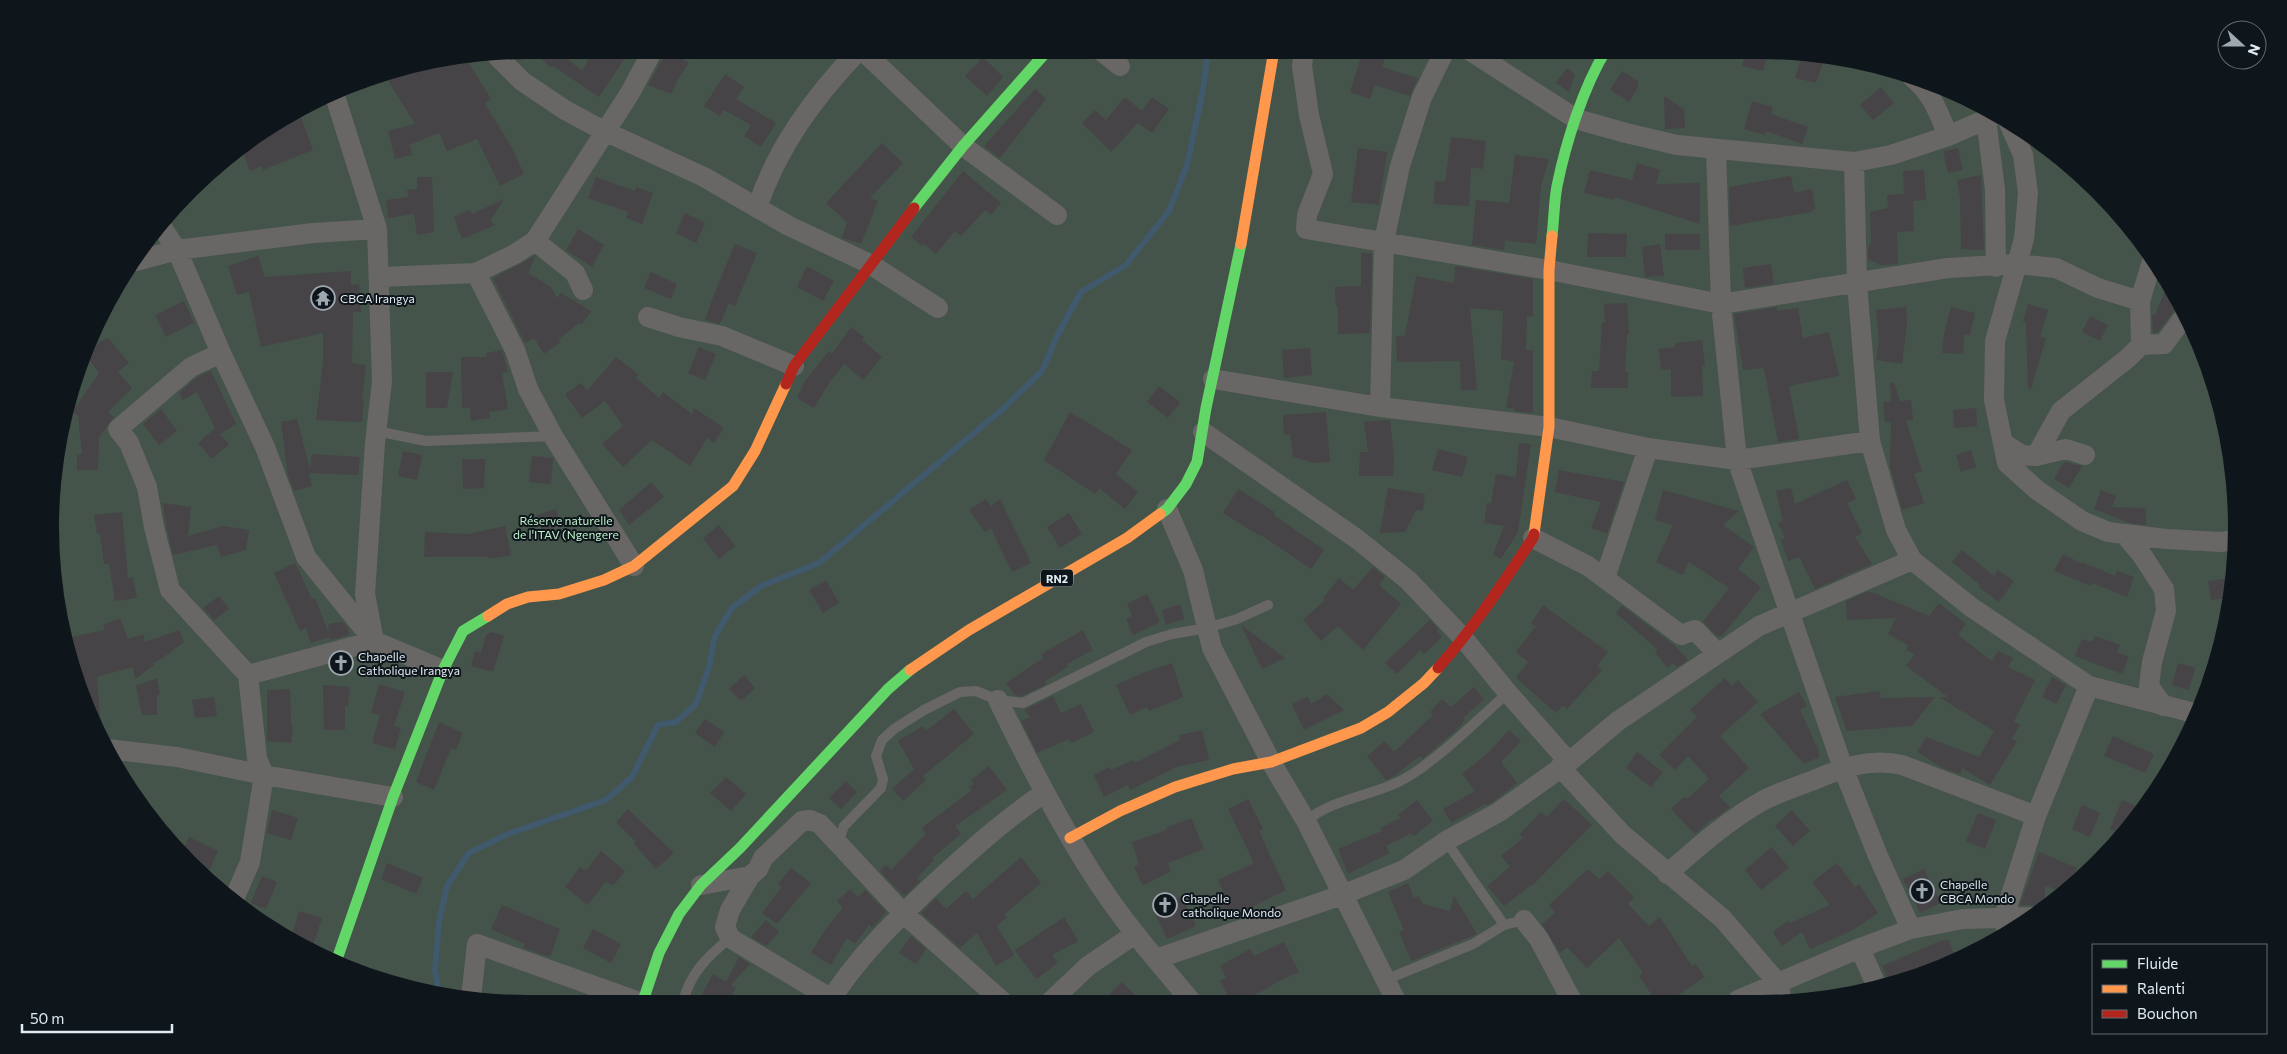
<svg xmlns="http://www.w3.org/2000/svg" width="2287" height="1054" viewBox="0 0 2287 1054" font-family="Commissioner,sans-serif">
	<style>
		.green { fill: #45544a }
		.lines { fill: none; stroke-linecap: round; stroke-linejoin: round }
		.stream { stroke: #40596c; stroke-width: 6 }
		.building { fill: #464447 }
		.lane { stroke: #696765; stroke-width: 10 }
		.street { stroke: #696765; stroke-width: 20 }
		.fast { stroke: #63d668; stroke-width: 11 }
		.slow { stroke: #ff974d; stroke-width: 11 }
		.jam { stroke: #b3261e; stroke-width: 11 }
		.labels { text-anchor: middle; dominant-baseline: central; stroke-width: 4; stroke-linejoin: round; paint-order: stroke }
		.shield { fill: #0e151b; stroke: #a1abb2; stroke-width: 1 }
		.shield-label { font-size: 11px; font-weight: bold; fill: #e0ebf3 }
		.poi-label { font-size: 12px; fill: #e0ebf3; stroke: #0e151b; text-anchor: start }
		.park-label { font-size: 12px; fill: #bff2ca; stroke: #0e151b }
	</style>
	<rect width="100%" height="100%" fill="#232d34"/>
	<path class="green" d="M527 50H1760L1853 59 1942 86 2025 130 2097 190 2156 262 2201 344 2228 434 2237 527 2228 620 2201 709 2139 817 2051 905 1943 968 1823 1000 527 1004 434 995 345 968 213 886 114 765 75 681 54 590 59 434 114 289 213 168 289 114 373 75Z"/>
	<g class="lines">
		<path class="stream" d="M439 995 435 970 439 922 447 886 469 853 508 834 606 800 632 777 658 725 676 722 696 704 709 667 715 636 732 608 761 586 819 563 1004 408 1042 371 1058 334 1081 292 1126 265 1169 211 1187 165 1203 90 1208 50"/>
	</g>
	<path class="building" d="M529 50H567L563 55 582 71 594 50H619L627 55 599 97 553 66 552 68Z
		M668 50 689 63 677 81 671 94 648 85Z
		M1363 50H1388L1382 67 1418 78 1410 96 1375 85 1370 99 1350 92Z
		M1746 50 1768 51 1763 71 1742 66Z
		M1802 56 1823 62 1816 83 1795 78Z
		M983 57 1003 77 987 96 965 76Z
		M467 60 491 99 485 104 511 146 524 174 500 186 477 139 447 151 439 133 409 145 412 155 395 159 388 131 415 124 384 74Z
		M1567 68 1575 74 1569 92 1556 83Z
		M1622 71 1638 81V87L1629 102 1610 90Z
		M725 74 744 87 736 99 776 123 761 147 744 136 751 125 724 110 720 116 704 106Z
		M1881 87 1894 103 1873 120 1860 105Z
		M1035 89 1046 99 1000 158 984 146Z
		M1664 96 1684 109 1685 128 1665 129Z
		M1125 97 1142 111 1152 97 1169 109 1152 133 1138 123 1111 152 1082 123 1095 110 1106 120Z
		M1752 101 1773 107 1771 114 1808 127 1802 144 1766 131 1765 135 1744 129Z
		M299 112 313 150 263 170 262 166 250 171 241 148 250 142 280 129 278 122Z
		M1451 137 1486 141 1483 169 1471 167 1469 206 1434 204 1435 181 1445 182Z
		M882 143 903 163 870 198 878 201 861 244 842 238 847 222 826 203Z
		M1358 148 1387 152 1379 205 1351 202Z
		M1958 148 1963 170 1948 173 1943 151Z
		M1515 155 1549 159 1541 186 1536 244 1505 240 1504 250 1472 245 1476 200 1509 203Z
		M1637 163 1660 170 1656 184 1700 183V224L1615 197 1614 200 1584 193 1590 170 1632 180Z
		M1924 170 1926 200 1913 201 1914 231 1897 232 1898 264 1880 265 1868 259V248L1871 242 1870 212 1888 208 1887 195 1904 194 1903 171Z
		M963 171 1001 203 991 215 985 210 961 236 955 231 936 254 924 244 922 246 911 237Z
		M1981 175 1984 250 1961 249 1960 198 1957 180Z
		M1791 176 1794 193 1812 189 1815 209 1812 210V212L1730 226 1729 187Z
		M417 177H432L434 232 417 235 414 214 388 218 386 200 408 197 407 190 417 189Z
		M596 177 635 191 636 187 653 193 642 224 626 218 628 212 588 198Z
		M504 199 490 221 495 225 462 239 454 217 470 210 472 214Z
		M685 213 705 223 696 243 676 233Z
		M578 229 604 245 592 267 566 250Z
		M1588 233 1627 234 1626 257H1587Z
		M1665 234H1700V250H1665Z
		M735 244 757 253 735 306 729 303 720 324 708 321 705 320 713 297Z
		M1660 244 1664 276 1645 277 1642 247Z
		M1361 253H1372L1370 333 1338 334V307H1336L1335 287 1361 286Z
		M258 256 265 277 351 271V285L359 284 361 312H353L352 363 366 365 362 400H364L362 422 316 420 323 362V333L261 347 249 292 237 295 228 266Z
		M535 256 528 273 551 287 557 298 561 293 591 311 582 324 579 323 559 339 561 342 544 354 534 338 525 343 493 278Z
		M1771 264 1774 284 1745 288 1743 268Z
		M807 266 834 281 823 301 797 287Z
		M1455 266 1533 279V317L1527 316 1526 350H1533V413L1514 411V408H1506L1514 362 1501 359 1503 311 1470 308 1477 390H1461L1460 361 1397 362 1396 336H1405L1416 276 1454 283Z
		M651 272 677 284 671 299 644 288Z
		M2168 284 2178 302 2173 312 2158 332 2153 333 2152 315H2155Z
		M184 301 194 323 166 337 155 315Z
		M1627 303 1629 334 1627 335 1625 372H1628V388H1591L1592 371H1599L1602 322 1605 323 1604 304Z
		M2028 304 2048 310 2040 337 2046 338 2031 389 2028 388 2026 323 2023 322Z
		M1777 307V311L1798 308 1803 338 1829 332 1839 376 1789 386 1799 439 1778 442 1764 368 1743 370 1734 314Z
		M1906 307 1907 325 1902 364 1876 360 1879 340 1876 310Z
		M1951 307 1975 313 1970 335 1964 334 1963 354 1942 353 1944 334Z
		M2090 316 2108 325 2100 341 2082 332Z
		M851 327 864 337 862 340 882 357 863 380 844 364 829 383 814 408 797 398 805 381 829 351 832 354Z
		M108 338 129 363 118 372 132 388 108 412 114 417 99 437 98 470H77V454H82L78 416 72 412 99 373 88 358 92 346Z
		M1702 340 1705 366H1702L1703 396 1671 397V369L1661 370 1659 349 1675 347V343Z
		M699 347 716 354 705 380 688 373Z
		M1310 348 1312 375 1284 378 1282 350Z
		M502 350 508 372 502 373 508 409 489 412 490 418 471 421 470 408H462L461 357H487L486 353Z
		M616 357 638 374 636 378 659 398 663 392 692 414 694 408 724 428 714 443 707 438 690 466 652 440 623 467 602 444 623 426 605 401 582 418 565 394 581 383 587 391Z
		M211 371 236 424 220 434 229 444 212 459 198 443 215 428 197 392 183 400 179 393 197 377Z
		M426 372H453L447 408H426Z
		M1894 382 1900 401 1911 400 1913 420 1906 421 1922 471 1914 474 1924 503 1902 510 1890 466 1891 422H1885L1883 402H1891L1890 383Z
		M1159 386 1180 402 1168 418 1147 402Z
		M1976 408 1977 426 1954 428 1953 410Z
		M161 409 177 431 159 445 143 424Z
		M1070 412 1132 450 1116 474 1138 492 1125 509 1099 488 1095 494 1044 460Z
		M1326 412 1330 462 1314 463 1293 457 1290 434 1284 435 1283 415Z
		M297 419 310 469 312 454 360 457 358 475 309 473 312 486 294 491 288 476 281 422Z
		M1390 420 1394 456 1393 476H1359L1360 452H1368L1364 422Z
		M1519 443 1531 444 1518 532 1501 559 1493 555 1504 526 1484 523 1487 503H1491L1496 474 1516 477Z
		M1438 449 1468 457 1462 477 1432 470Z
		M1971 450 1976 467 1961 472 1956 455Z
		M403 451 422 455 417 480 398 476Z
		M532 456 553 458 551 484 529 482Z
		M462 459H485L484 488 463 489Z
		M2064 462 2082 466 2069 488 2054 479Z
		M1559 470 1624 482 1607 534 1591 528 1601 502 1555 492Z
		M1847 480 1856 499 1847 503 1862 533 1855 537 1872 564 1815 589 1799 557 1788 561 1781 540 1785 538 1778 523 1783 521 1776 491 1791 488 1795 504Z
		M651 482 664 497 629 525 619 510Z
		M1388 488 1425 494 1423 511 1416 510 1405 532 1380 533Z
		M1238 489 1275 512 1274 515 1324 550 1311 569 1261 535 1260 536 1223 513Z
		M1663 490 1739 511 1723 525 1754 547 1738 569 1761 587 1722 636H1717L1703 622 1729 588 1689 562 1683 575 1656 562 1673 525 1655 520Z
		M2101 490 2116 496 2112 507 2146 508V525L2129 523 2094 509Z
		M986 499 991 506 1000 499 1031 563 1012 572 991 528 985 532 969 510Z
		M163 503 191 507 188 536 223 526 249 530 246 550 221 557 217 545 173 555 166 525Z
		M556 509 560 523 544 537 537 515Z
		M122 512 128 578 133 577 137 598 115 601 109 564H104L100 534H97L94 515Z
		M1069 513 1082 534 1060 548 1047 527Z
		M719 525 735 546 719 559 703 538Z
		M505 526 511 555 489 559 488 557H424L425 532 468 534Z
		M1962 550 1994 576 1998 570 2014 581 1999 602 1979 587 1980 585 1952 562Z
		M2063 554 2082 564V562L2115 576 2117 571 2134 577 2127 597 2092 583 2091 586 2054 571Z
		M295 563 312 599 315 598 329 634 328 624 343 622 348 628 349 635 330 640V637L311 643 306 628 300 631 274 573Z
		M1373 567 1385 577 1379 585 1401 604 1363 650 1338 626 1321 641 1303 620 1325 600 1323 598 1339 578 1353 590Z
		M2232 578 2230 598 2211 600 2208 581Z
		M826 580 839 603 823 613 809 590Z
		M1869 591 1929 616 1939 603 1966 624 1958 635 1992 661 1998 651 2013 658 2008 667 2035 680 2014 721 2020 725 2012 739 2017 741 1990 785 1962 768 1960 774 1943 768 1917 752 1926 737 1979 757 1994 731 1939 697H1948L1906 666 1915 654 1906 650 1908 645 1888 634 1896 618 1847 620 1846 601Z
		M1147 594 1160 622 1133 635 1126 619 1132 616 1127 604Z
		M219 596 229 609 214 620 203 608Z
		M1180 604 1184 619 1166 625 1162 610Z
		M1543 605 1608 652 1597 666 1602 670 1567 709 1563 705 1556 713 1516 678 1528 662 1516 652 1536 626 1531 623Z
		M1622 606 1674 645 1688 660 1677 667 1673 663 1668 668 1655 652 1658 650 1616 613Z
		M120 618 128 639 143 634 145 642 179 630 184 642 160 660 153 663 154 665 135 679 133 667 97 677 101 732 99 733 75 681 66 638 105 630 103 625Z
		M1430 620 1438 629 1437 631 1442 637 1424 654 1420 650 1397 674 1385 663Z
		M1241 625 1285 658 1262 669Z
		M1083 630 1093 650 1067 664 1068 667 1045 681 1047 684 1022 696 1015 695 1006 683 1043 658 1041 654Z
		M491 632 504 636 493 672 471 666 475 651 481 652 486 635Z
		M2095 636 2120 645 2117 652 2129 657 2122 674 2075 656 2082 639 2092 642Z
		M1172 663 1183 697 1149 711 1147 707 1130 715 1116 685 1145 672Z
		M2178 663 2195 668 2189 690 2172 685Z
		M744 675 755 688 741 701 729 689Z
		M2052 677 2066 685 2056 704 2042 697Z
		M157 678 160 695H157V715H142L136 686Z
		M1725 678 1732 686 1738 680 1758 702 1720 736 1749 768 1719 796 1730 807 1714 819 1713 818 1695 834 1671 809 1684 797 1687 799 1709 779 1688 756 1675 770 1659 755 1697 717 1690 710Z
		M379 684 405 692 394 726 401 728 395 749 372 743 380 715 371 713Z
		M323 685 350 687 348 706 345 705V730H324Z
		M1474 687 1484 699 1463 718 1465 720 1453 733 1422 759 1420 756 1394 776 1386 780 1367 756 1385 741 1394 752 1433 715 1430 712 1442 699 1451 707Z
		M290 689 291 725H293L291 743 267 741V690Z
		M1880 691 1881 698 1935 697 1912 726 1847 731 1835 697Z
		M1799 692 1807 706 1800 710 1819 751V757L1804 764 1760 714Z
		M1327 694 1344 710 1304 730 1292 704 1308 697 1311 704Z
		M1053 696 1061 713 1081 704 1094 732 1071 743 1069 739 1037 753 1021 721 1030 717 1024 710Z
		M214 697 217 716 195 718 192 700Z
		M954 709 974 734 923 776 926 780 903 801 892 789 914 769 898 741 923 726 926 731Z
		M705 719 724 732 715 747 695 733Z
		M439 722 463 733 456 750 451 748 434 790 416 782Z
		M1202 730 1209 760 1177 767 1130 790 1128 785 1104 797 1094 775 1109 767 1111 770 1133 760 1135 763 1180 740 1179 735Z
		M1509 730 1521 741 1501 762 1517 783 1493 802 1486 805 1485 804 1451 823 1443 809 1475 791 1462 774 1488 753Z
		M2113 736 2154 754 2145 773 2104 756Z
		M1637 752 1663 772 1651 787 1626 768Z
		M989 766 1007 790 955 826 961 834 932 858 934 860 917 878 920 881 904 896 880 871 886 865 891 870 926 834 922 828 972 790 969 787 974 784 971 780Z
		M726 777 746 794 731 811 710 793Z
		M846 781 857 792 841 809 829 798Z
		M1248 799 1263 829 1259 831 1286 890 1227 920 1220 904 1224 902 1219 893 1223 891 1218 880 1254 863 1228 809Z
		M1564 799 1592 825 1532 886 1531 885 1504 906 1487 886 1510 867 1501 856 1523 838 1519 835 1541 812 1547 817Z
		M1417 800 1433 821 1414 836 1411 833 1386 846 1390 853 1348 874 1338 849 1382 831 1380 828 1401 818 1398 815Z
		M2122 800 2138 807 2131 825 2122 834 2110 829Z
		M2082 805 2100 813 2090 837 2072 829Z
		M628 809 674 853 656 869 634 844 636 842 616 822Z
		M272 810 298 818 291 840 267 833Z
		M1792 810 1810 831 1793 846 1775 826Z
		M1978 813 1996 820 1985 849 1966 841Z
		M1191 818 1204 849 1168 863 1171 871 1143 886 1134 867 1139 864 1132 842 1167 830 1166 828Z
		M189 837 218 851 209 871 196 866 183 850Z
		M1772 847 1789 868 1761 890 1745 870Z
		M601 851 625 871 613 886 606 881 588 905 565 887 580 867 586 871Z
		M2039 852 2077 868 2068 887 2063 893 2045 885V905H2020Z
		M1021 857 1041 883 1005 914 1007 917 997 926 1014 955 996 966 977 933 960 948 921 913 936 898 946 909 966 891 973 899Z
		M387 863 423 878 416 894 381 879Z
		M1837 863 1855 887 1859 884 1878 913 1851 931 1810 949 1802 932 1782 946 1773 932 1788 921 1790 923 1830 905 1812 882Z
		M791 868 811 883 777 924 762 913 782 887 778 884Z
		M1588 869 1599 879 1608 871 1634 897 1628 904 1649 926 1660 917 1692 966 1696 964 1705 977 1671 1000H1655L1639 976 1643 973 1619 938 1587 968 1567 947 1560 953 1542 924 1555 913 1549 905Z
		M1924 869 1941 903 1920 913 1903 879Z
		M262 876 277 882 266 909 251 903Z
		M1408 883 1414 898 1419 896 1423 904 1450 911 1454 896 1477 934 1411 961 1399 932 1404 930 1388 892Z
		M850 889 858 897 865 890 886 912 872 928 869 925 855 944 847 938 831 965 811 953 825 930 843 908 837 901Z
		M1182 896 1196 926 1167 939 1153 909Z
		M502 905 560 929 550 957 523 948 525 944 491 929Z
		M299 911 322 918 312 948 292 935Z
		M1064 917 1078 941 1052 955 1058 963 1036 979 1015 950Z
		M766 920 779 932 766 946 751 937Z
		M593 929 621 944 611 963 583 948Z
		M911 936 926 949 916 964 899 953Z
		M1949 940 1956 960 1943 968 1889 982 1882 966 1940 941Z
		M1284 942 1299 972 1287 977 1241 1002H1231L1220 981 1226 977 1220 966 1250 949 1254 956Z
		M739 957 750 964 731 985 736 988 727 1003H719L702 994 713 974 728 983 726 982Z
		M1122 982 1142 1002H1101Z"/>
	<g class="lines">
		<path class="lane" d="M376 431 426 441 553 436
			M1306 821C1337 796 1378 796 1411 775 1445 753 1477 720 1508 693
			M1446 841 1504 925
			M838 843 844 826 881 788 883 779 876 756 882 740 894 729 924 710 960 692 976 691 998 700 1023 703 1146 642 1172 634 1207 628 1237 619 1268 605
			M1385 980 1473 944 1504 925 1524 920
			M1172 1002 1182 990
			M683 1003C689 974 708 956 730 938"/>
		<path class="street" d="M862 50 963 146 1057 215
			M1100 50 1120 66
			M1304 50 1302 66 1309 115 1323 174 1307 215 1306 229 1549 270 1721 304 1948 268 2016 264 2056 268 2098 288 2140 301
			M1469 50 1576 119 1626 133 1677 145 1854 162 1891 155 1948 136 1996 115
			M496 55 522 81 565 110 604 131 704 177 789 226 870 264 938 308
			M1912 77C1933 95 1938 111 1948 136
			M334 93 377 229 382 381 375 443 365 594 374 641
			M1986 119 1995 189 1996 267
			M2008 121 2023 155 2028 193 2024 239 1995 341 1994 400 2007 463 2037 490 2082 521 2108 532 2166 539 2221 542 2236 540
			M1716 149 1721 304 1737 460 1843 768 1878 856 1911 929
			M1854 162 1857 283 1870 441 1896 530 1912 560 1971 607 2089 686 2198 714
			M757 208C777 147 815 96 859 50
			M163 229 177 250 221 353 265 447 306 557 374 641 443 670
			M535 241 575 273 583 290
			M136 261 177 250 313 233 377 229
			M476 273 515 350 528 389 553 436 634 566
			M380 277 476 273 515 254 535 241 630 93 653 50
			M648 317 679 327 722 336 794 366
			M2141 345 2164 344 2181 321H2188
			M221 353 191 367 118 429 129 443 147 487 154 527 170 590 248 675
			M1213 379 1380 407 1549 427 1648 448 1737 460 1870 441
			M1380 407 1384 241 1400 166 1422 97 1445 50
			M1203 432 1357 539 1408 580 1464 639 1508 693 1569 762
			M2003 443 2022 455 2036 456 2061 411 2128 358 2141 345 2140 301 2153 258
			M2036 456 2066 449 2085 455
			M1167 509 1193 570 1212 648 1271 762 1306 821 1396 1001
			M2125 535 2142 555 2164 589 2166 611 2152 662 2149 686 2163 706
			M1533 538 1588 566 1681 635 1695 630 1717 653
			M1605 578 1648 448
			M998 700C1026 758 1055 815 1090 870 1119 917 1156 960 1192 1002
			M107 749 177 757 264 775 393 797
			M1560 767 1623 835 1723 919 1777 982 1782 1000
			M1667 874C1698 847 1728 820 1764 800 1780 792 1798 786 1814 780 1844 767 1870 758 1902 765L2036 816
			M750 876 730 910 725 927 730 938 832 999
			M701 885 750 876 758 869 763 858 802 821 810 820 820 824 903 913 1003 1002
			M234 899 250 862 264 775 257 758 248 675 374 641
			M1524 920 1539 939 1572 1001
			M2006 928 2004 917 2036 816 2089 686
			M1860 948 1876 985
			M1156 959 1342 895 1404 870 1446 841 1499 812 1569 762 1618 721 1759 626 1912 560
			M471 998 477 944 642 1003
			M1738 1000 1860 948 1911 929 1963 919 2030 917
			M1050 1002 1088 966 1135 934
			M829 1003C856 958 897 919 935 883 970 851 1004 820 1044 793"/>
		<path class="fast" d="M914 208 963 146 1048 50
			M1552 236C1554 220 1554 202 1557 186 1566 142 1583 88 1606 50
			M1160 514 1167 509 1186 484 1197 462 1206 408 1241 244
			M336 962 393 797 443 670 463 631 488 616
			M642 1004 659 953 679 914 701 885 740 848 888 689 910 670"/>
		<path class="slow" d="M1241 244 1274 50
			M1534 534 1549 427V270L1552 236
			M488 616 507 604 528 597 559 594 604 580 634 566 733 486 755 451 786 384
			M910 670 969 630 1127 538 1160 514
			M1070 838 1120 811 1175 787 1233 769 1271 762 1361 728 1388 712 1424 683 1438 668"/>
		<path class="jam" d="M786 384 794 366 914 208
			M1438 668C1474 628 1503 583 1533 538L1534 534"/>
	</g>
	<defs>
		<g id="temple-ring" transform="scale(1.25)"><circle r="9.5" fill="#0e151b" stroke="#9ea8b0" stroke-width="1.5"/><path d="M0-6L5-2H3V0L6.5 2.5H4V6H1.5V3h-3V6H-4V2.5H-6.5L-3 0V-2H-5Z" fill="#9ea8b0"/></g>
		<g id="church-ring" transform="scale(1.25)"><circle r="9.5" fill="#0e151b" stroke="#9ea8b0" stroke-width="1.5"/><path d="M-1.2-6h2.4v3.5h3.3v2.4h-3.3V6h-2.4V-.1h-3.3v-2.4h3.3Z" fill="#9ea8b0"/></g>
	</defs>
	<g fill-rule="evenodd">
		<use href="#temple-ring" x="323" y="298"/>
		<use href="#church-ring" x="341" y="663"/>
		<use href="#church-ring" x="1922" y="891"/>
		<use href="#church-ring" x="1165" y="905"/>
	</g>
	<g class="labels">
		<rect class="shield" x="1041" y="569.5" width="32" height="17" rx="4"/>
		<g class="shield-label">
			<text x="1057" y="578">RN2</text>
		</g>
		<g class="poi-label">
			<text x="340" y="298">CBCA Irangya</text>
			<text x="358" y="656">Chapelle<tspan x="358" dy="14">Catholique Irangya</tspan></text>
			<text x="1940" y="884">Chapelle<tspan x="1940" dy="14">CBCA Mondo</tspan></text>
			<text x="1182" y="898">Chapelle<tspan x="1182" dy="14">catholique Mondo</tspan></text>
		</g>
		<g class="park-label">
			<text x="566" y="520">Réserve naturelle<tspan x="566" dy="14">de l'ITAV (Ngengere</tspan></text>
		</g>
	</g>
	<path d="M0 0H2287V1054H0ZM527 59H1760A468 468 0 0 1 2228 527V527A468 468 0 0 1 1760 995H527A468 468 0 0 1 59 527V527A468 468 0 0 1 527 59Z" fill="#0e151b" fill-rule="evenodd"/>
	<rect x="2092" y="944" width="175" height="90" fill="#0e151b" stroke="#626b71"/>
	<rect x="2102" y="960" width="25" height="8" fill="#63d668" stroke="#626b71"/>
	<text x="2137" y="969" font-size="15" fill="#e0ebf3">Fluide</text>
	<rect x="2102" y="985" width="25" height="8" fill="#ff974d" stroke="#626b71"/>
	<text x="2137" y="994" font-size="15" fill="#e0ebf3">Ralenti</text>
	<rect x="2102" y="1010" width="25" height="8" fill="#b3261e" stroke="#626b71"/>
	<text x="2137" y="1019" font-size="15" fill="#e0ebf3">Bouchon</text>
	<g transform="translate(2242 45) rotate(111)"><circle r="24" fill="#0e151b" stroke="#626b71"/>
	<path d="M0-4L9 19L0 12L-9 19Z" fill="#9ea8b0"/>
	<text y="-8" font-size="14" font-weight="bold" text-anchor="middle" fill="#e0ebf3">N</text>
	</g>
	<path d="M22 1024v8h150v-8" fill="none" stroke="#e0ebf3" stroke-width="2.5"/>
	<text x="30" y="1024" font-size="15" fill="#e0ebf3" stroke="#0e151b" stroke-width="4" paint-order="stroke">50 m</text>
</svg>
